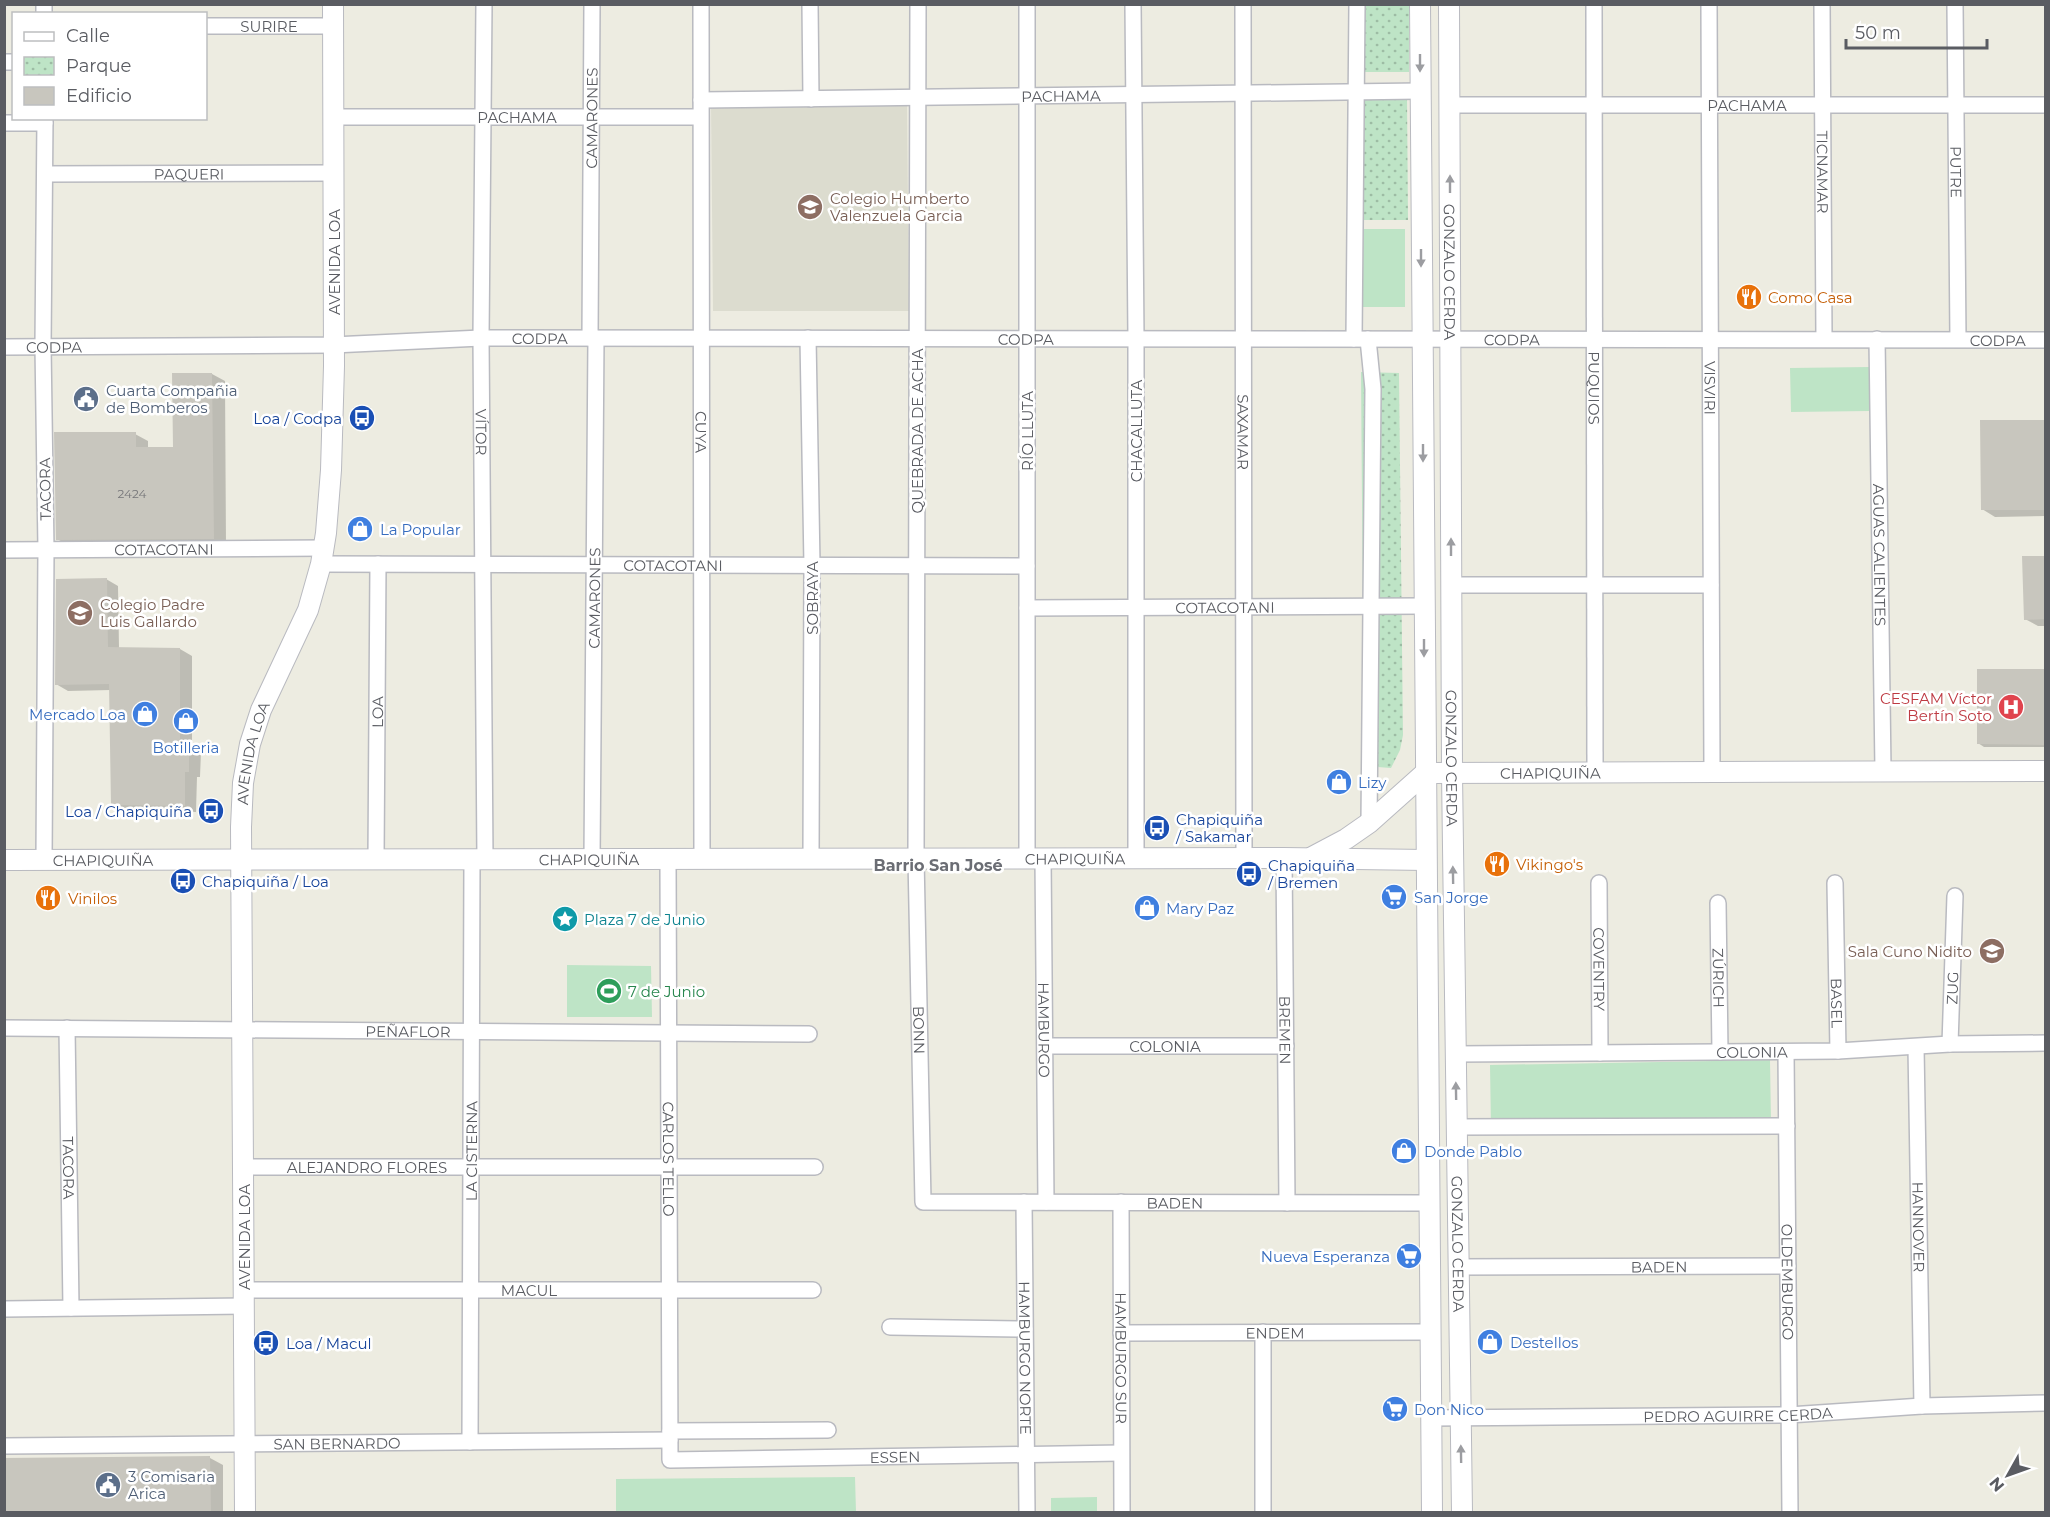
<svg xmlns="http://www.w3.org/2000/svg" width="2050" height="1517" viewBox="0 0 2050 1517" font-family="Montserrat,sans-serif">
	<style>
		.education { fill: #dcdccf }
		.grass { fill: #bee4c6 }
		.park { fill: url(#park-dots) }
		.shadow { fill: #0003 }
		.building { fill: #c8c6be }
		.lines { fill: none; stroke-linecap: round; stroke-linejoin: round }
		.minor-casing { stroke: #b9bac0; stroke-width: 18 }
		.tertiary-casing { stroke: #b9bac0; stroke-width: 22 }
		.minor { stroke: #fff; stroke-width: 15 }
		.tertiary { stroke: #fff; stroke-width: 20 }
		.oneway { fill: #9c9da1 }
		.labels { text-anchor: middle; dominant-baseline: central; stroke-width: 5; stroke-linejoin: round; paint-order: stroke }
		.number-label { font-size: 12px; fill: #767679 }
		.street-label { font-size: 15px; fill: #5a5c62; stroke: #fff }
		.education-label { font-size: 15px; fill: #785e54; stroke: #fff; text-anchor: start }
		.food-label { font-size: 15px; fill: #c56008; stroke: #fff; text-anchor: start }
		.service-label { font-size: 15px; fill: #4e5e75; stroke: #fff; text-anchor: start }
		.transit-label { font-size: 15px; fill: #164399; stroke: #fff; text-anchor: start }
		.shop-label { font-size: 15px; fill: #366cbe; stroke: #fff; text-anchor: start }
		.health-label { font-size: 15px; fill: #be3a42; stroke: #fff; text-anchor: end }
		.culture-label { font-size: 15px; fill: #0d838f; stroke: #fff; text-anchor: start }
		.leisure-label { font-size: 15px; fill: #27864d; stroke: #fff; text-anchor: start }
		.neighbourhood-label { font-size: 16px; font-weight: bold; fill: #6b6d74; stroke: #fff }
	</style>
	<defs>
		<pattern id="park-dots" width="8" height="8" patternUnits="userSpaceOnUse" patternTransform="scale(1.5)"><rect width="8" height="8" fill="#bee4c6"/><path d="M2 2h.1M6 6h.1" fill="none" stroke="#9dbca4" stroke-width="1.8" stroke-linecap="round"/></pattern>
	</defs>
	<rect width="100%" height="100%" fill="#edece1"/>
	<path class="education" d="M907 103 909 311H713L711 104Z"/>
	<path class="grass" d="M1359 229H1405V307H1359Z
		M1869 367V411L1791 412 1790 368Z
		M567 965 651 966 652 1017H567Z
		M1770 1060 1771 1123 1491 1128 1490 1065Z
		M855 1477 856 1512H616V1479Z
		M1097 1497V1512H1051V1498Z"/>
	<path class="park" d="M1363 5H1409V72H1363Z
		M1362 95H1407L1408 220H1362Z
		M1361 372 1399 373 1403 735 1400 750 1391 768 1364 766Z"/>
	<path class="shadow" d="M212 374 225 381 226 545 70 546 57 539 135 434 148 441V449H174Z
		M2046 421V516L1995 517 1982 509Z
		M2046 557V626H2038L2025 619Z
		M106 579 118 586 119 648 180 649 192 656V747L201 752 200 777H197L196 812 124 810 113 804 111 690 68 691 56 684Z
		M2046 671V747H1984L1978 743Z
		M210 1458 223 1465V1512H4V1459Z"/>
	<path class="building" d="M172 373H212L214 539 56 540 54 432H136V447H173Z
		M1980 420H2046V510H1981Z
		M2022 556H2046V619L2024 620Z
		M107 578 108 647 180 648V744H189V772H185V806L111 805 109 684 55 685 56 579Z
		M1977 669H2046V745L1977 744Z
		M210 1456 211 1512H4V1458Z"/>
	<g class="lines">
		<g class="minor-casing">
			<g id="minor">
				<path d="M44 4V14"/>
				<path id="s1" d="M484 4 481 338 485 859"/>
				<path id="s2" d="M701 4 702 859"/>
				<path d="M810 4 811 99"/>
				<path id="s3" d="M918 4 916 858 923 1202 1428 1203"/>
				<path d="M1133 4 1136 338V858"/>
				<path id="s4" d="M1243 4 1244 858"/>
				<path id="s5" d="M1594 4 1595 772"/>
				<path id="s6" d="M1709 4 1712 771"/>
				<path id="s7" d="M1822 4 1824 339"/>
				<path id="s8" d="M1955 4 1958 339"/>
				<path id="s9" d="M206 26H333"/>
				<path d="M4 62H14"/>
				<path id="s10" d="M701 100 1420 91"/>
				<path id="s11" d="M1450 105H2046"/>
				<path id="s12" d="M333 117H700"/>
				<path d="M4 123H45"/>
				<path id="s13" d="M45 174 334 173"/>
				<path id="s14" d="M590 338 592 4"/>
				<path d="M808 338 812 565 811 859"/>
				<path d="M1354 339 1357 4"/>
				<path d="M1368 339 1373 389 1369 823"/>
				<path id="s15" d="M1877 339 1883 770"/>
				<path id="s16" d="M4 347 333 345 481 338 2046 340"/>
				<path id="s17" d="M4 550 324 548"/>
				<path id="s18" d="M321 564 1027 566"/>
				<path d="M1452 585H1711"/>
				<path id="s19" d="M1027 608 1424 606"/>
				<path d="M1027 858V4"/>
				<path id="s20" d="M1043 858 1046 1202"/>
				<path id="s21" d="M1284 858 1287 1203"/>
				<path id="s22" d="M376 859 378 564"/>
				<path id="s23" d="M592 859 596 338"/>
				<path id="s24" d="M668 859 670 1460 1121 1453"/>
				<path d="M44 860 46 549 43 346 45 118"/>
				<path id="s25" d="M1599 883 1600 1053"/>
				<path id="s26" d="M1835 883 1838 1051"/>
				<path id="s27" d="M1718 903 1720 1052"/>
				<path id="s28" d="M4 1028 809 1034"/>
				<path id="s29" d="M67 1028 71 1308"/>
				<path id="s30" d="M1950 1044 1955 896"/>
				<path id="s31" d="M1045 1046H1286"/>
				<path id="s32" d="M1916 1047 1922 1406"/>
				<path id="s33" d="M1786 1052 1790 1512"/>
				<path id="s34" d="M1456 1054 1838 1051 1950 1044 2046 1043"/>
				<path d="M1457 1127 1787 1126"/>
				<path id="s35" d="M244 1167H815"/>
				<path id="s36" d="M1024 1202 1027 1512"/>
				<path id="s37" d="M1121 1202 1122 1512"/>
				<path id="s38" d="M1458 1267 1788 1266"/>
				<path id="s39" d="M245 1290H813"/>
				<path d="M4 1309 245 1306"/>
				<path d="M890 1327 1025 1329"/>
				<path d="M1263 1332V1512"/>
				<path id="s40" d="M1121 1333 1429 1332"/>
				<path id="s41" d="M1430 1418 1789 1415 1922 1406 2046 1403"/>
				<path d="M670 1431 828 1430"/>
				<path id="s42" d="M470 1442 472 859"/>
				<path id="s43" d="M4 1446 670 1440"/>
			</g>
		</g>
		<g class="tertiary-casing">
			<g id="tertiary">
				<path d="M1420 4 1432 1512"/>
				<path id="s44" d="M1449 4 1452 773 1462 1512"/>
				<path id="s45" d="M1312 857 1346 839 1369 823 1425 773 2046 771"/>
				<path id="s46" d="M4 860 1284 858 1426 860"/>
				<path id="s47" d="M245 1512 241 827 243 783 250 744 261 710 308 610 321 564 326 533 331 470 334 366 333 4"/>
			</g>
		</g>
		<use href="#minor" class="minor"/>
		<use href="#tertiary" class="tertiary"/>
	</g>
	<defs><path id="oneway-solid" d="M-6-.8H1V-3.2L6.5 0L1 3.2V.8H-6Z" transform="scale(1.5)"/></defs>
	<g class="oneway">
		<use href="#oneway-solid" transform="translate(1420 63) rotate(90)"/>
		<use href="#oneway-solid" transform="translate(1450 184) rotate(-90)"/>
		<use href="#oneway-solid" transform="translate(1421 258) rotate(90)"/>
		<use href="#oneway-solid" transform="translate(1423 453) rotate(90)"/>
		<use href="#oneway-solid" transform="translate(1451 547) rotate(-90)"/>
		<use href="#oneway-solid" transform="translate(1424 648) rotate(90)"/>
		<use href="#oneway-solid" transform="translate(1453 875) rotate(-91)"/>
		<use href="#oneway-solid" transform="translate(1456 1091) rotate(-91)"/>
		<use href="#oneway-solid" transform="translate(1461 1454) rotate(-91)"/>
	</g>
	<defs>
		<g id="school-disc" transform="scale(1.35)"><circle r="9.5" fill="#8d6e63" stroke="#fff"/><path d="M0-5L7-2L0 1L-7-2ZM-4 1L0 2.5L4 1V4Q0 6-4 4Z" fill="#fff"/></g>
		<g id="restaurant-disc" transform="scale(1.35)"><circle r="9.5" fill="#e8710a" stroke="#fff"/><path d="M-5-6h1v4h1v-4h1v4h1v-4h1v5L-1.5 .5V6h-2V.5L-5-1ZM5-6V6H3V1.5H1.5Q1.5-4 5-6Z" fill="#fff"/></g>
		<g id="civic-disc" transform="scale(1.35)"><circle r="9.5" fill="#5c6f8a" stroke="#fff"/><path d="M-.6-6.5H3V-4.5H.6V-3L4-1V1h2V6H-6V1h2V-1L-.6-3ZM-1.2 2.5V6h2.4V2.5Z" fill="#fff"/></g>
		<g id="bus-disc" transform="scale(1.35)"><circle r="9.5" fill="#1a4fb4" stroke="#fff"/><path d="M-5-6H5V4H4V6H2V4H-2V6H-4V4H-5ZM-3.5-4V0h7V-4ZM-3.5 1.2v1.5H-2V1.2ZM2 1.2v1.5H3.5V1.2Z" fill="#fff"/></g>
		<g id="shop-disc" transform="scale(1.35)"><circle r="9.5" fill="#3f7fe0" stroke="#fff"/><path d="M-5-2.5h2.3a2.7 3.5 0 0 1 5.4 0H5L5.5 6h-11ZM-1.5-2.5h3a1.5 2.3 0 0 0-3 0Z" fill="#fff"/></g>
		<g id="hospital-disc" transform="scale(1.35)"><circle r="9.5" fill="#e0444e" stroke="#fff"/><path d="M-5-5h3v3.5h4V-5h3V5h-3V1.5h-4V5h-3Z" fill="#fff"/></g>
		<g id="supermarket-disc" transform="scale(1.35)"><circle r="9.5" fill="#3f7fe0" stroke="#fff"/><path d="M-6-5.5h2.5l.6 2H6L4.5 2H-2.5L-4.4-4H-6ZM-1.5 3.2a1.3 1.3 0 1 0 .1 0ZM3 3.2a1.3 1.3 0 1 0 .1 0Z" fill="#fff"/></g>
		<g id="sight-disc" transform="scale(1.35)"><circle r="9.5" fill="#0f9aa8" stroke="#fff"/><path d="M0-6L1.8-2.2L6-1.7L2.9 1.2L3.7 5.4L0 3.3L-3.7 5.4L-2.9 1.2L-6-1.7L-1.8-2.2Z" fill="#fff"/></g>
		<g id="stadium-disc" transform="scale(1.35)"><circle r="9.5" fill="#2e9e5b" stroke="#fff"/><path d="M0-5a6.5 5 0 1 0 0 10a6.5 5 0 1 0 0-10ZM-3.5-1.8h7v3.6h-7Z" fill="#fff"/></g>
	</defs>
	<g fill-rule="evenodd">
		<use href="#school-disc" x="810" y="207"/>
		<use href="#restaurant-disc" x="1749" y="297"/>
		<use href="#civic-disc" x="86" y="399"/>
		<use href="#bus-disc" x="362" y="418"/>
		<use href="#shop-disc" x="360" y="529"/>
		<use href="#school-disc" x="80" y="613"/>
		<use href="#hospital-disc" x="2011" y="707"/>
		<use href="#shop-disc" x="145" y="714"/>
		<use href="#shop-disc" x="186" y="721"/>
		<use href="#shop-disc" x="1339" y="782"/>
		<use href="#bus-disc" x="211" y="811"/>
		<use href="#bus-disc" x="1157" y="828"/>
		<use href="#restaurant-disc" x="1497" y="864"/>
		<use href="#bus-disc" x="1249" y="874"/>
		<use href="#bus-disc" x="183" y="881"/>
		<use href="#supermarket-disc" x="1394" y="897"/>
		<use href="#restaurant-disc" x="48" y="898"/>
		<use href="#shop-disc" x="1147" y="908"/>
		<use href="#sight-disc" x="565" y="919"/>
		<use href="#school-disc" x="1992" y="951"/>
		<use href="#stadium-disc" x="609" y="991"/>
		<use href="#shop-disc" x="1404" y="1151"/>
		<use href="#supermarket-disc" x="1409" y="1256"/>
		<use href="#shop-disc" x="1490" y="1342"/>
		<use href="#bus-disc" x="266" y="1343"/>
		<use href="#supermarket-disc" x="1395" y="1409"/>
		<use href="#civic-disc" x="108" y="1485"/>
	</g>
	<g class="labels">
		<g class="number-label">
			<text x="132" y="493">2424</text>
		</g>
		<g class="street-label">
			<text stroke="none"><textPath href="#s9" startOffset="63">SURIRE</textPath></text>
			<text stroke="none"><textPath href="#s10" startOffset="360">PACHAMA</textPath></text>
			<text stroke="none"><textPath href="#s11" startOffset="297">PACHAMA</textPath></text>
			<text stroke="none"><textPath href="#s12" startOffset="184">PACHAMA</textPath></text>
			<text stroke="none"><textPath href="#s14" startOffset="220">CAMARONES</textPath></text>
			<text stroke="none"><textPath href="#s7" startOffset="168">TICNAMAR</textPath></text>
			<text stroke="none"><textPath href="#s8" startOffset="168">PUTRE</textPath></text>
			<text stroke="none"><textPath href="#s13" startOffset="144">PAQUERI</textPath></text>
			<text transform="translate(334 262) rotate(-90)">AVENIDA LOA</text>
			<text stroke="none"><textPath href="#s44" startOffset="268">GONZALO CERDA</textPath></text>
			<text stroke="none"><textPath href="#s16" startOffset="536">CODPA</textPath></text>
			<text stroke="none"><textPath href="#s16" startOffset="1022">CODPA</textPath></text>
			<text stroke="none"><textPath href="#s16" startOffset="1508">CODPA</textPath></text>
			<text stroke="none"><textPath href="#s16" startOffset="1994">CODPA</textPath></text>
			<text stroke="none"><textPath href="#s16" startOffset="50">CODPA</textPath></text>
			<text stroke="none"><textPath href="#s5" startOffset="384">PUQUIOS</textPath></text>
			<text stroke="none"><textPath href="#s6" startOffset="384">VISVIRI</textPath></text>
			<text transform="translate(917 431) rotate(-90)">QUEBRADA DE ACHA</text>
			<text transform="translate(1027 431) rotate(-90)">RÍO LLUTA</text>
			<text transform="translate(1136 431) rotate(-90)">CHACALLUTA</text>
			<text stroke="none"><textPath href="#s4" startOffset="428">SAXAMAR</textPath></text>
			<text stroke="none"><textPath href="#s1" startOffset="428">VÍTOR</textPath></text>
			<text stroke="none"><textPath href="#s2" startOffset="428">CUYA</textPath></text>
			<text transform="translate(45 489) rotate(-91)">TACORA</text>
			<text stroke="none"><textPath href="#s17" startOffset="160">COTACOTANI</textPath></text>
			<text stroke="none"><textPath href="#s15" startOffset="216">AGUAS CALIENTES</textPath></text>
			<text stroke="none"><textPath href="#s18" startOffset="352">COTACOTANI</textPath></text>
			<text stroke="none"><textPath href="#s23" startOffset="261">CAMARONES</textPath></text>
			<text transform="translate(812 598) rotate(-90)">SOBRAYA</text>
			<text stroke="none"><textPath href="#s19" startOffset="198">COTACOTANI</textPath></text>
			<text stroke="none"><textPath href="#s22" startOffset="147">LOA</textPath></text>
			<text stroke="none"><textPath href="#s47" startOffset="760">AVENIDA LOA</textPath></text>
			<text stroke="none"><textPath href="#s44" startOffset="754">GONZALO CERDA</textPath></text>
			<text stroke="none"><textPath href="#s45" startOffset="267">CHAPIQUIÑA</textPath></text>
			<text stroke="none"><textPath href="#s46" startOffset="1071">CHAPIQUIÑA</textPath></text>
			<text stroke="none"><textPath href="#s46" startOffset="585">CHAPIQUIÑA</textPath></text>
			<text stroke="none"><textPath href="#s46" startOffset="99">CHAPIQUIÑA</textPath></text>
			<text stroke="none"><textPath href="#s25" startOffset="86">COVENTRY</textPath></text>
			<text stroke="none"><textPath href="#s27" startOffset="75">ZÚRICH</textPath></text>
			<text stroke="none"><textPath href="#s30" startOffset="56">ZUG</textPath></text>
			<text stroke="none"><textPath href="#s26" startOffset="120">BASEL</textPath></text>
			<text stroke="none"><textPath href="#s3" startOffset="1026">BONN</textPath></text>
			<text stroke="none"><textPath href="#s20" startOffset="172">HAMBURGO</textPath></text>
			<text stroke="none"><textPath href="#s21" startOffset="172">BREMEN</textPath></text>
			<text stroke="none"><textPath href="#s28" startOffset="404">PEÑAFLOR</textPath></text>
			<text stroke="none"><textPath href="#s31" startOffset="120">COLONIA</textPath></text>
			<text stroke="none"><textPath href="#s34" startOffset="296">COLONIA</textPath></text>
			<text stroke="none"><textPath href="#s42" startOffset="291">LA CISTERNA</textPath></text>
			<text stroke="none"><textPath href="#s24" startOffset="300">CARLOS TELLO</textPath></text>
			<text stroke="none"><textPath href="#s35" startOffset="123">ALEJANDRO FLORES</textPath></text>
			<text stroke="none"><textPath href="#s29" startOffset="140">TACORA</textPath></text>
			<text stroke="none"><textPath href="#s3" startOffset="1450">BADEN</textPath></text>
			<text stroke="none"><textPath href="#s32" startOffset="180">HANNOVER</textPath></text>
			<text transform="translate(244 1237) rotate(-90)">AVENIDA LOA</text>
			<text stroke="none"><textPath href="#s44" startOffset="1240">GONZALO CERDA</textPath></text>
			<text stroke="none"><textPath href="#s38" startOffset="201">BADEN</textPath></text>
			<text stroke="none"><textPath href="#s33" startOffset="230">OLDEMBURGO</textPath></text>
			<text stroke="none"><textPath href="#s39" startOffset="284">MACUL</textPath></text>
			<text stroke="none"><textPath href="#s40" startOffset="154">ENDEM</textPath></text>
			<text stroke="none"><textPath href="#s36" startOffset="156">HAMBURGO NORTE</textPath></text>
			<text stroke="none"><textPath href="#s37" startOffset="156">HAMBURGO SUR</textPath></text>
			<text stroke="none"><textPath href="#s41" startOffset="308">PEDRO AGUIRRE CERDA</textPath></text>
			<text stroke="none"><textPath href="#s43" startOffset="333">SAN BERNARDO</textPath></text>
			<text stroke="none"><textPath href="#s24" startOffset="826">ESSEN</textPath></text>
		</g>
		<g class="education-label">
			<text x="830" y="198">Colegio Humberto<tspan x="830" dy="17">Valenzuela Garcia</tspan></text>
			<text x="100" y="604">Colegio Padre<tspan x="100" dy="17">Luis Gallardo</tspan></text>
			<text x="1972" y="951" text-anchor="end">Sala Cuno Nidito</text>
		</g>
		<g class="food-label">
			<text x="1768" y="297">Como Casa</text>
			<text x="1516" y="864">Vikingo's</text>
			<text x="68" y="898">Vinilos</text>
		</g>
		<g class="service-label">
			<text x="106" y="390">Cuarta Compañia<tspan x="106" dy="17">de Bomberos</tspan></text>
			<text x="128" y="1476">3 Comisaria<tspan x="128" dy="17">Arica</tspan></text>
		</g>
		<g class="transit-label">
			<text x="342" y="418" text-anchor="end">Loa / Codpa</text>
			<text x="192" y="811" text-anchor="end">Loa / Chapiquiña</text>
			<text x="1176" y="819">Chapiquiña<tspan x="1176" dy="17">/ Sakamar</tspan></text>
			<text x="1268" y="865">Chapiquiña<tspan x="1268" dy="17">/ Bremen</tspan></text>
			<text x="202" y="881">Chapiquiña / Loa</text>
			<text x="286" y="1343">Loa / Macul</text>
		</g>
		<g class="shop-label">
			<text x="380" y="529">La Popular</text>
			<text x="126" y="714" text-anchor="end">Mercado Loa</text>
			<text x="186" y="747" text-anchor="middle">Botilleria</text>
			<text x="1358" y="782">Lizy</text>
			<text x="1414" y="897">San Jorge</text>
			<text x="1166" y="908">Mary Paz</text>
			<text x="1424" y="1151">Donde Pablo</text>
			<text x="1390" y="1256" text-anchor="end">Nueva Esperanza</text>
			<text x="1510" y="1342">Destellos</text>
			<text x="1414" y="1409">Don Nico</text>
		</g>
		<g class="health-label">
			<text x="1992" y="698">CESFAM Víctor<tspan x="1992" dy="17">Bertín Soto</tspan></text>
		</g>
		<g class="culture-label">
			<text x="584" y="919">Plaza 7 de Junio</text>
		</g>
		<g class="leisure-label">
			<text x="628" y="991">7 de Junio</text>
		</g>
		<g class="neighbourhood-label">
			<text x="938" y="865">Barrio San José</text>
		</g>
	</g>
	<rect width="2050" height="1517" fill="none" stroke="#5a5c62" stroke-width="12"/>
	<rect x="12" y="12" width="195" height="108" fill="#ffffff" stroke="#bdbec0" stroke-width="1.5"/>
	<rect x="24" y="32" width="30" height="9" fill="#ffffff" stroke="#bdbec0" stroke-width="1.5"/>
	<text x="66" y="42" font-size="18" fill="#5a5c62">Calle</text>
	<rect x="24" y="57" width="30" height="18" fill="url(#park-dots)" stroke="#bdbec0" stroke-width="1.5"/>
	<text x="66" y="72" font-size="18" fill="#5a5c62">Parque</text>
	<rect x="24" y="87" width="30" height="18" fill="#c8c6be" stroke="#bdbec0" stroke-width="1.5"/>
	<text x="66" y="102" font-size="18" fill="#5a5c62">Edificio</text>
	<g transform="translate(2008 1475) rotate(230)" stroke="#ffffff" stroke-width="4.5" paint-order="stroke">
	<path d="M0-4.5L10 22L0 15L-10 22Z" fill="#5a5c62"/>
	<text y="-9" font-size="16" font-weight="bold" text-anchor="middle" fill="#5a5c62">N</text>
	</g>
	<path d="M1846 39v9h141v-9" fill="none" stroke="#5a5c62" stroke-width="3"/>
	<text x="1855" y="39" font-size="18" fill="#5a5c62" stroke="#ffffff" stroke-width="4.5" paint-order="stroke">50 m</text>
</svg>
